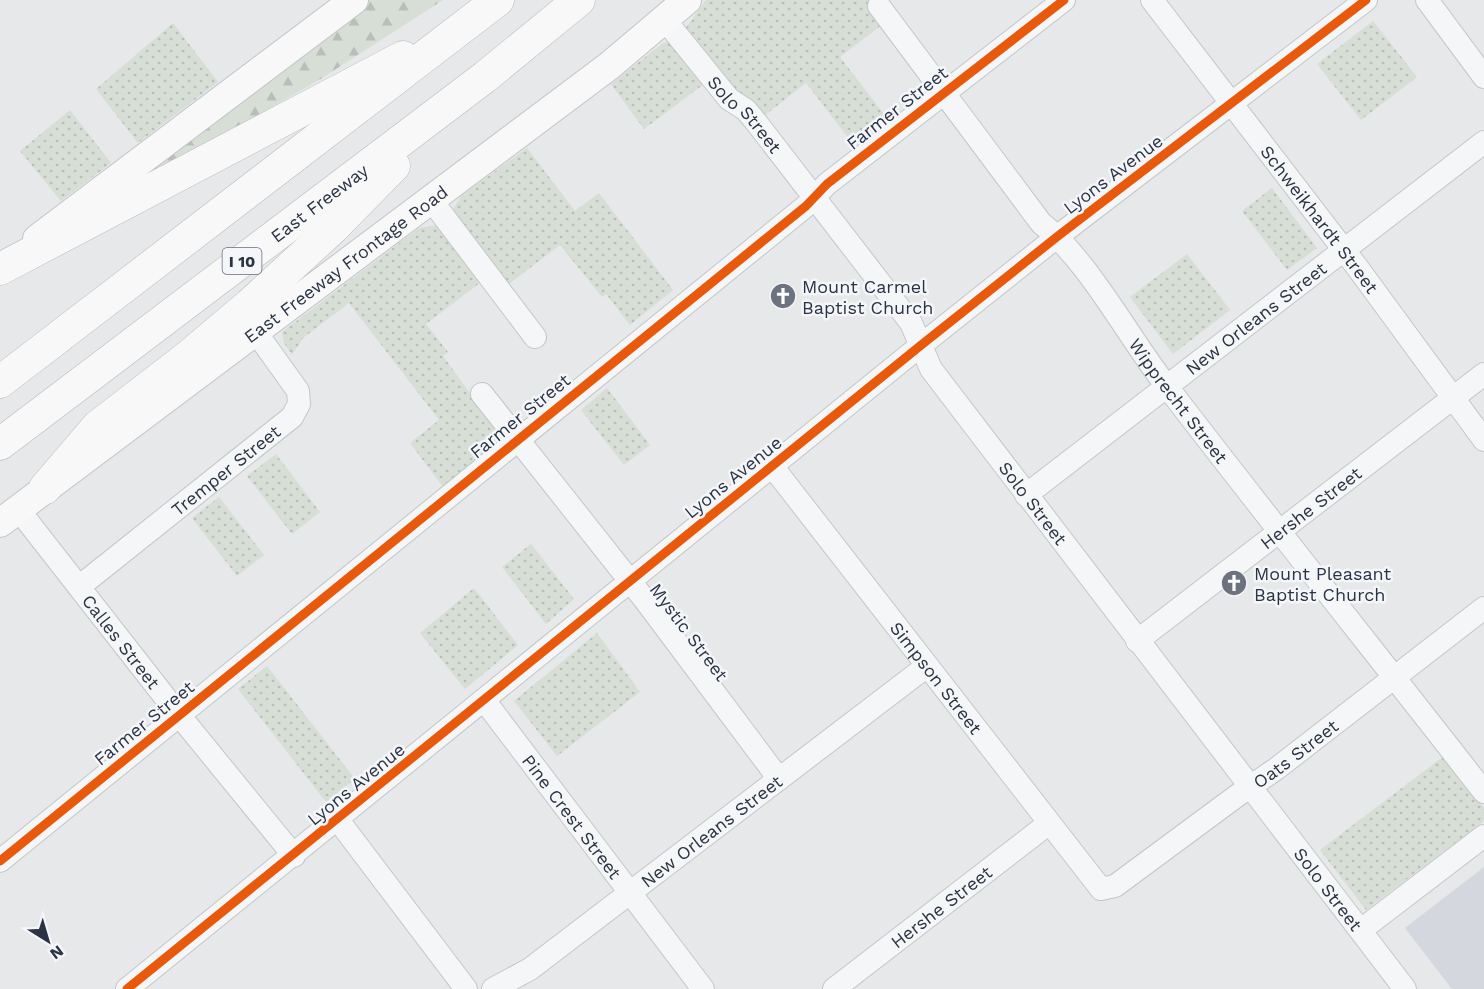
<svg xmlns="http://www.w3.org/2000/svg" width="1484" height="989" viewBox="0 0 1484 989" font-family="'Work Sans',sans-serif">
	<style>
		.built { fill: #d4d7dd }
		.grass { fill: url(#grass-dots) }
		.forest { fill: url(#forest-firs) }
		.lines { fill: none; stroke-linecap: round; stroke-linejoin: round }
		.minor-casing { stroke: #c4c6c8; stroke-width: 24 }
		.major-casing { stroke: #c2c5c8; stroke-width: 30 }
		.highway-casing { stroke: #b8bbbf; stroke-width: 33 }
		.minor { stroke: #f5f6f7; stroke-width: 22 }
		.major { stroke: #f8f8f8; stroke-width: 28 }
		.highway { stroke: #f8f8f8; stroke-width: 32 }
		.cycleway-casing { stroke: #f4f6f9; stroke-width: 13 }
		.cycleway { stroke: #e8590c; stroke-width: 9 }
		.labels { text-anchor: middle; dominant-baseline: central; stroke-width: 5; stroke-linejoin: round; paint-order: stroke }
		.shield { fill: #f4f6f9; stroke: #676e7b; stroke-width: 1.5 }
		.shield-label { font-size: 16px; font-weight: bold; fill: #2b3445 }
		.street-label { font-size: 18px; fill: #2b3445; stroke: #f4f6f9 }
		.poi-label { font-size: 18px; fill: #2b3445; stroke: #f4f6f9; text-anchor: start }
	</style>
	<defs>
		<pattern id="grass-dots" width="8" height="8" patternUnits="userSpaceOnUse" patternTransform="scale(1.5)"><rect width="8" height="8" fill="#d6ded6"/><path d="M2 2h.1M6 6h.1" fill="none" stroke="#b8bfb9" stroke-width="1.8" stroke-linecap="round"/></pattern>
		<pattern id="forest-firs" width="22" height="20" patternUnits="userSpaceOnUse" patternTransform="scale(1.5)"><rect width="22" height="20" fill="#d6ded6"/><path d="M5 1l3.5 6h-7zM16 11l3.5 6h-7z" fill="#b8bfb9"/></pattern>
	</defs>
	<rect width="100%" height="100%" fill="#e6e8ea"/>
	<path class="built" d="M1484 867V989H1452L1405 928Z"/>
	<path class="grass" d="M706 0H874L883 24 840 57 884 114 850 140 806 83 764 116 742 97 685 29Z
		M1373 21 1417 77 1361 120 1317 64Z
		M173 23 218 82 138 143 96 89Z
		M670 41 708 81 644 129 611 84 663 43Z
		M70 110 111 163 61 201 20 151Z
		M527 148 575 211 599 193 673 290 630 325 606 294 602 297 560 245 505 287 451 213 461 196Z
		M1272 188 1317 248 1287 270 1242 211Z
		M437 225 481 282 426 324 448 352 443 356 499 433 492 448 444 488 410 443 439 420 349 303 303 338 292 355 284 343 282 332 419 228Z
		M1187 254 1230 310 1173 354 1130 297Z
		M607 388 650 445 624 465 581 410Z
		M276 454 320 512 292 534 247 476Z
		M219 497 264 555 237 576 192 518Z
		M531 544 574 599 546 624 502 567Z
		M474 588 518 645 465 689 420 633Z
		M597 633 640 692 557 756 514 701Z
		M267 666 355 779 326 802 238 689Z
		M1444 756 1484 808V821L1366 910 1320 850Z"/>
	<path class="forest" d="M369 0H443L319 80 102 204 100 201Z"/>
	<g class="lines">
		<g class="minor-casing">
			<g id="minor">
				<path id="s1" d="M1152 0 1357 267 1484 440"/>
				<path d="M1427 0 1484 77"/>
				<path id="s2" d="M879 6 1041 223C1088 260 1127 335 1165 384 1270 521 1378 656 1484 792"/>
				<path id="s3" d="M665 20 729 99 746 110 756 122 911 323 931 369 1405 989"/>
				<path d="M432 201 535 337"/>
				<path d="M482 394 645 600 779 779"/>
				<path id="s4" d="M772 466 1101 889 1115 886 1238 795 1276 769 1484 608"/>
				<path id="s5" d="M1026 495 1484 142"/>
				<path id="s6" d="M18 509 179 715 294 856"/>
				<path id="s7" d="M80 586 292 417 299 404 298 391 255 331"/>
				<path id="s8" d="M1137 641 1484 374"/>
				<path id="s9" d="M484 700 703 989"/>
				<path d="M338 820 466 989"/>
				<path d="M0 861 806 206 827 184 1064 0"/>
				<path d="M1361 930 1484 836"/>
				<path d="M127 989 920 346 1058 236 1366 0"/>
				<path id="s10" d="M493 989 530 969 927 666"/>
				<path id="s11" d="M834 989 1048 824"/>
			</g>
		</g>
		<g class="major-casing">
			<g id="major">
				<path d="M37 239 354 0"/>
				<path id="s12" d="M0 523 609 66 687 0"/>
			</g>
		</g>
		<g class="highway-casing">
			<g id="highway">
				<path d="M0 269 403 57"/>
				<path d="M0 382 498 0"/>
				<path id="s13" d="M0 444 485 77 579 0"/>
				<path d="M45 488 98 426 185 359 249 305 333 228 394 166"/>
			</g>
		</g>
		<use href="#minor" class="minor"/>
		<use href="#major" class="major"/>
		<use href="#highway" class="highway"/>
		<g class="cycleway-casing">
			<path id="cycleway" d="M0 861 806 206 827 184 1064 0
				M127 989 920 346 1058 236 1366 0"/>
		</g>
		<use href="#cycleway" class="cycleway"/>
	</g>
	<defs>
		<g id="church-disc" transform="scale(1.35)"><circle r="9.5" fill="#6c737f" stroke="#f4f6f9"/><path d="M-1.2-6h2.4v3.5h3.3v2.4h-3.3V6h-2.4V-.1h-3.3v-2.4h3.3Z" fill="#fff"/></g>
	</defs>
	<g fill-rule="evenodd">
		<use href="#church-disc" x="783" y="296"/>
		<use href="#church-disc" x="1234" y="583"/>
	</g>
	<g class="labels">
		<rect class="shield" x="222.5" y="248" width="39" height="26" rx="4.5"/>
		<g class="shield-label">
			<text x="242" y="261">I 10</text>
		</g>
		<g class="street-label">
			<text transform="translate(897 108) rotate(-38)">Farmer Street</text>
			<text stroke="none"><textPath href="#s3" startOffset="124">Solo Street</textPath></text>
			<text transform="translate(1113 174) rotate(-37)">Lyons Avenue</text>
			<text stroke="none"><textPath href="#s13" startOffset="400">East Freeway</textPath></text>
			<text stroke="none"><textPath href="#s1" startOffset="276">Schweikhardt Street</textPath></text>
			<text stroke="none"><textPath href="#s12" startOffset="432">East Freeway Frontage Road</textPath></text>
			<text stroke="none"><textPath href="#s5" startOffset="290">New Orleans Street</textPath></text>
			<text stroke="none"><textPath href="#s2" startOffset="496">Wipprecht Street</textPath></text>
			<text transform="translate(520 416) rotate(-39)">Farmer Street</text>
			<text stroke="none"><textPath href="#s7" startOffset="186">Tremper Street</textPath></text>
			<text transform="translate(733 477) rotate(-39)">Lyons Avenue</text>
			<text stroke="none"><textPath href="#s3" startOffset="610">Solo Street</textPath></text>
			<text stroke="none"><textPath href="#s8" startOffset="219">Hershe Street</textPath></text>
			<text transform="translate(689 632) rotate(53)">Mystic Street</text>
			<text stroke="none"><textPath href="#s6" startOffset="168">Calles Street</textPath></text>
			<text stroke="none"><textPath href="#s4" startOffset="268">Simpson Street</textPath></text>
			<text transform="translate(144 723) rotate(-39)">Farmer Street</text>
			<text stroke="none"><textPath href="#s4" startOffset="774">Oats Street</textPath></text>
			<text transform="translate(356 784) rotate(-39)">Lyons Avenue</text>
			<text stroke="none"><textPath href="#s9" startOffset="146">Pine Crest Street</textPath></text>
			<text stroke="none"><textPath href="#s10" startOffset="270">New Orleans Street</textPath></text>
			<text stroke="none"><textPath href="#s3" startOffset="1096">Solo Street</textPath></text>
			<text stroke="none"><textPath href="#s11" startOffset="135">Hershe Street</textPath></text>
		</g>
		<g class="poi-label">
			<text x="802" y="286">Mount Carmel<tspan x="802" dy="21">Baptist Church</tspan></text>
			<text x="1254" y="573">Mount Pleasant<tspan x="1254" dy="21">Baptist Church</tspan></text>
		</g>
	</g>
	<g transform="translate(48 941) rotate(143)" stroke="#f4f6f9" stroke-width="4.5" paint-order="stroke">
	<path d="M0-4.5L10 22L0 15L-10 22Z" fill="#2b3445"/>
	<text y="-9" font-size="16" font-weight="bold" text-anchor="middle" fill="#2b3445">N</text>
	</g>
</svg>
